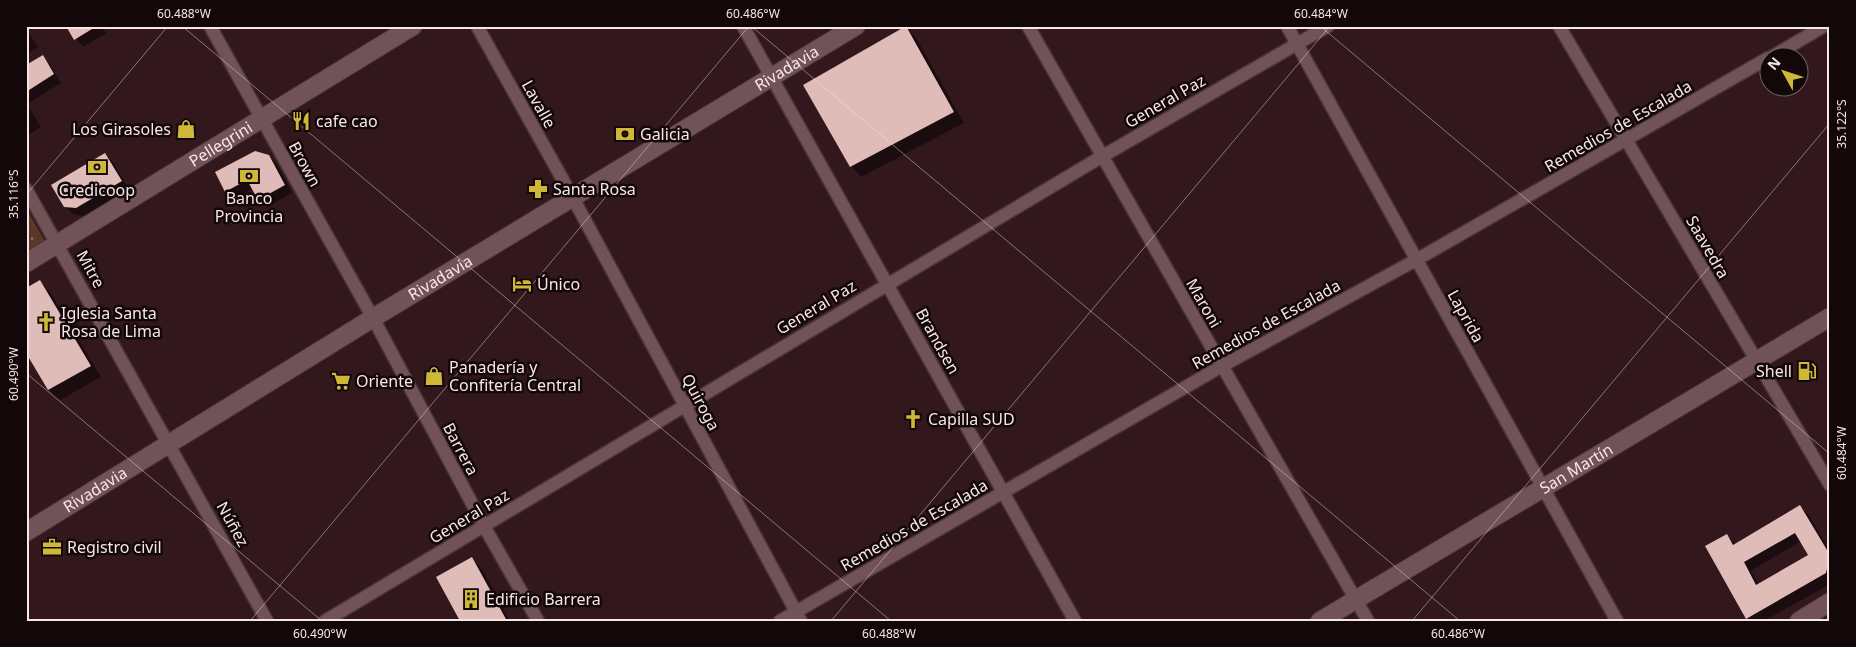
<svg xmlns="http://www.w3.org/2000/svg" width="1856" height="647" viewBox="0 0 1856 647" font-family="'Noto Sans',sans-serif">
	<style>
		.green { fill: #5a3727 }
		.shadow { fill: #0007; fill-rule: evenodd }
		.building { fill: #e0bcb8; fill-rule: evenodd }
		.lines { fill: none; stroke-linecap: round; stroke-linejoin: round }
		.street-casing { stroke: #493538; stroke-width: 15 }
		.secondary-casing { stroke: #493538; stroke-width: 20 }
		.path { stroke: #836b70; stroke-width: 2.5; stroke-dasharray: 2.5 2.5; stroke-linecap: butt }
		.street { stroke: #715257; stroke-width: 12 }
		.secondary { stroke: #715257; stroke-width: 18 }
		.ticks { fill: none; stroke: #f8e5e8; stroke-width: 1; stroke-opacity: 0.45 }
		.labels { text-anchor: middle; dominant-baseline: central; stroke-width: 5; stroke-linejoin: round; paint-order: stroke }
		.street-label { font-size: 16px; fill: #f8e5e8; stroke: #120709 }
		.poi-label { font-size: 16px; fill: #f8e5e8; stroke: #120709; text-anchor: start }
		.neatline { fill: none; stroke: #f8e5e8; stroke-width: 2 }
		.ticks-label { font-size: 12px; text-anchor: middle; fill: #f8e5e8 }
	</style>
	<rect width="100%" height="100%" fill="#32181d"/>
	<path class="green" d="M26 208 46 243 26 255Z"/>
	<path class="shadow" d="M68 26H102L106 33 83 47Z
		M906 27 916 38 964 123 861 177 851 166Z
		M26 29 38 47 26 54Z
		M43 57 50 65 61 83 27 104 41 127 26 136V67Z
		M105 154 113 162 129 189 84 216 73 214 65 206Z
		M269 156 277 164 292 193 267 207 253 188 234 199 226 191Z
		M40 282 50 292 101 377 60 400 49 390 26 351Z
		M1800 507 1808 514 1830 551V584L1764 621H1749L1727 535 1736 545ZM1801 541 1810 556 1759 585 1751 571Z
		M472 559 482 569 510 621H461Z"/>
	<path class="building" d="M66 26H97L74 40Z
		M906 26 954 112 850 167 803 85Z
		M43 55 54 74 26 92V65Z
		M255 151 269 155 285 185 258 200 247 180 225 192 215 172Z
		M105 153 122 181 76 208 64 207 51 185Z
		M40 280 91 366 48 390 26 353V288Z
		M1800 505 1830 555 1826 573 1746 619 1705 546 1727 534 1733 545ZM1795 533 1808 555 1756 585 1744 562Z
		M472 557 507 621H460L436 577Z"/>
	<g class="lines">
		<g class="street-casing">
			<path id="street" d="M210 26 373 318 484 526 538 621
				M477 26 573 198 801 621
				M743 26 1075 621
				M1028 26 1368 621
				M1287 26 1617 621
				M1559 26 1830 485
				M1770 58 1824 26
				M26 189 267 621
				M325 621 1101 157 1328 26
				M780 621 1222 366 1416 260 1768 58"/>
		</g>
		<g class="secondary-casing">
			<g id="secondary">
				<path id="s1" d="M26 263 413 26"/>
				<path id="s2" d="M26 532 373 318 856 26"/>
				<path id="s3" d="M1320 621 1830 317"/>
				<path d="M1799 621 1830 602"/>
			</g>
		</g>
		<path class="path" d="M26 237 34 239"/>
		<use href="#street" class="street"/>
		<use href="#secondary" class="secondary"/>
	</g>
	<path class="ticks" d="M182 26 891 621M751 26 1460 621M1320 26 1830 454M26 195 168 26M26 373 322 621M250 621 749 26M831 621 1330 26M1412 621 1830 123"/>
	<defs>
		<g id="restaurant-bare" transform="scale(1.5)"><path d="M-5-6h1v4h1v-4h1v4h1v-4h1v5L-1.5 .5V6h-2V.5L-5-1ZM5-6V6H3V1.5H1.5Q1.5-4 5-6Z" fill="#cfb837" stroke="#120709" stroke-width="2.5" paint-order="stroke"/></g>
		<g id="shop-bare" transform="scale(1.5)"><path d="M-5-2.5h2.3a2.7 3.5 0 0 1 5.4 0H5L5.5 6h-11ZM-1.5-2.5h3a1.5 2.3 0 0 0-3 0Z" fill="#cfb837" stroke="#120709" stroke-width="2.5" paint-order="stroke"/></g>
		<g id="bank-bare" transform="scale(1.5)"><path d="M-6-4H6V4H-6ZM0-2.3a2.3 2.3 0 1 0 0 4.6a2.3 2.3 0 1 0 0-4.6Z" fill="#cfb837" stroke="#120709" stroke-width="2.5" paint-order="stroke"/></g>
		<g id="pharmacy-bare" transform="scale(1.5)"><path d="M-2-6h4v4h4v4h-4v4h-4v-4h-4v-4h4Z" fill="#cfb837" stroke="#120709" stroke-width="2.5" paint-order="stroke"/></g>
		<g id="hotel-bare" transform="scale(1.5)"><path d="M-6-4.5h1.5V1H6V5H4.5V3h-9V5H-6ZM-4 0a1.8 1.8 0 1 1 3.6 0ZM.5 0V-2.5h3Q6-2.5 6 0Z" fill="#cfb837" stroke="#120709" stroke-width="2.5" paint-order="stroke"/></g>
		<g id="church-bare" transform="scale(1.5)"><path d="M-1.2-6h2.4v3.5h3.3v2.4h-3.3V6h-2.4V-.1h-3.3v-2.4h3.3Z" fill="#cfb837" stroke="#120709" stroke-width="2.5" paint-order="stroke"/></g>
		<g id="fuel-bare" transform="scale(1.5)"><path d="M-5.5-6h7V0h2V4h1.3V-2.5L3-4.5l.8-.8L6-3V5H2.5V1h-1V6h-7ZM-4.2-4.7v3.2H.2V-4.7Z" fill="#cfb837" stroke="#120709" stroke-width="2.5" paint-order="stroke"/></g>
		<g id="supermarket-bare" transform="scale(1.5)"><path d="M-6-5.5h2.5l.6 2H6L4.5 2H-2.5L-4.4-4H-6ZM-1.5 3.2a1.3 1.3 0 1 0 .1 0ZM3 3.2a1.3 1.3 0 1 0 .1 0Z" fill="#cfb837" stroke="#120709" stroke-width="2.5" paint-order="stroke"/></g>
		<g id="office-bare" transform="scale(1.5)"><path d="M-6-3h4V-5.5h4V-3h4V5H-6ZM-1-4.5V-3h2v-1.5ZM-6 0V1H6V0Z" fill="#cfb837" stroke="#120709" stroke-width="2.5" paint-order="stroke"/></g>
		<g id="building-bare" transform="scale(1.5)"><path d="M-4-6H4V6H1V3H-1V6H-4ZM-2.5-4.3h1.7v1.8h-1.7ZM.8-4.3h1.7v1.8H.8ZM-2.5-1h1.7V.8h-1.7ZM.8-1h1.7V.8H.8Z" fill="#cfb837" stroke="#120709" stroke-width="2.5" paint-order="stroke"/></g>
	</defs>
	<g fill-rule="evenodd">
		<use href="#restaurant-bare" x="301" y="121"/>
		<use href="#shop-bare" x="186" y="129"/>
		<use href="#bank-bare" x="625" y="134"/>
		<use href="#bank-bare" x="97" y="167"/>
		<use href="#bank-bare" x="249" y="176"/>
		<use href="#pharmacy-bare" x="538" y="189"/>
		<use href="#hotel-bare" x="522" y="284"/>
		<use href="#church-bare" x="46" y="322"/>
		<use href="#fuel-bare" x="1807" y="371"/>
		<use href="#shop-bare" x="434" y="376"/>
		<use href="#supermarket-bare" x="341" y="381"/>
		<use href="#church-bare" x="913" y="419"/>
		<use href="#office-bare" x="52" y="547"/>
		<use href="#building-bare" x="471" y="599"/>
	</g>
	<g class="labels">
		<g class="street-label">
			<text stroke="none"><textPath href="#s2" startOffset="891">Rivadavia</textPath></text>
			<text transform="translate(1165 101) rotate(-30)">General Paz</text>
			<text transform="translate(539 104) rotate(61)">Lavalle</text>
			<text transform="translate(1618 126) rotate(-30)">Remedios de Escalada</text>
			<text stroke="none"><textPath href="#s1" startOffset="228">Pellegrini</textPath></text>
			<text transform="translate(305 164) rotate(61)">Brown</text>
			<text transform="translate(1708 247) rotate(60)">Saavedra</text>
			<text transform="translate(91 269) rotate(61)">Mitre</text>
			<text stroke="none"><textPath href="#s2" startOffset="486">Rivadavia</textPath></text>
			<text transform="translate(1204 303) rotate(60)">Maroni</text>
			<text transform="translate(816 307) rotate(-31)">General Paz</text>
			<text transform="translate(1466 316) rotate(61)">Laprida</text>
			<text transform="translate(1266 324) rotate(-29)">Remedios de Escalada</text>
			<text transform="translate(938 341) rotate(61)">Brandsen</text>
			<text transform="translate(701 402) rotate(62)">Quiroga</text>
			<text transform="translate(461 449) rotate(62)">Barrera</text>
			<text stroke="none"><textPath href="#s3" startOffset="298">San Martín</textPath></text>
			<text stroke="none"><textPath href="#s2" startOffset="81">Rivadavia</textPath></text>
			<text transform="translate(469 516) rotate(-31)">General Paz</text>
			<text transform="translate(233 524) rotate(61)">Núñez</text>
			<text transform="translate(914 525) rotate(-30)">Remedios de Escalada</text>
		</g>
		<g class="poi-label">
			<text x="316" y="121">cafe cao</text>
			<text x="171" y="129" text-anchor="end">Los Girasoles</text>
			<text x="640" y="134">Galicia</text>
			<text x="553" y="189">Santa Rosa</text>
			<text x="97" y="190" text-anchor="middle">Credicoop</text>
			<text x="249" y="198" text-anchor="middle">Banco<tspan x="249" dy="18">Provincia</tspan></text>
			<text x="537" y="284">Único</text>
			<text x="61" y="313">Iglesia Santa<tspan x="61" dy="18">Rosa de Lima</tspan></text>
			<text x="449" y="367">Panadería y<tspan x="449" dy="18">Confitería Central</tspan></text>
			<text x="1792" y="371" text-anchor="end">Shell</text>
			<text x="356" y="381">Oriente</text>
			<text x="928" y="419">Capilla SUD</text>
			<text x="67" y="547">Registro civil</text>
			<text x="486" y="599">Edificio Barrera</text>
		</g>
	</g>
	<rect width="1856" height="647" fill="none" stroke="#120709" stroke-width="55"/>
	<g transform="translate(1784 72) rotate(310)"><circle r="24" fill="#120709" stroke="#6e6062"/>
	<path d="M0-4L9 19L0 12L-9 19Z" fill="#cfb837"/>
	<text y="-8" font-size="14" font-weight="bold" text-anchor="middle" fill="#f8e5e8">N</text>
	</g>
	<rect x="28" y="28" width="1800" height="592" class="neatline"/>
	<g class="ticks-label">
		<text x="184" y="18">60.488°W</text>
		<text x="753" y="18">60.486°W</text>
		<text x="1321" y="18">60.484°W</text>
		<text transform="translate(1842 124) rotate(-90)" y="4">35.122°S</text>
		<text transform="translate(14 194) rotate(-90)" y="4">35.116°S</text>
		<text transform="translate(14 374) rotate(-90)" y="4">60.490°W</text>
		<text transform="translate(1842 453) rotate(-90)" y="4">60.484°W</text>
		<text x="320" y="638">60.490°W</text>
		<text x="889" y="638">60.488°W</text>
		<text x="1458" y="638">60.486°W</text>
	</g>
</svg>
